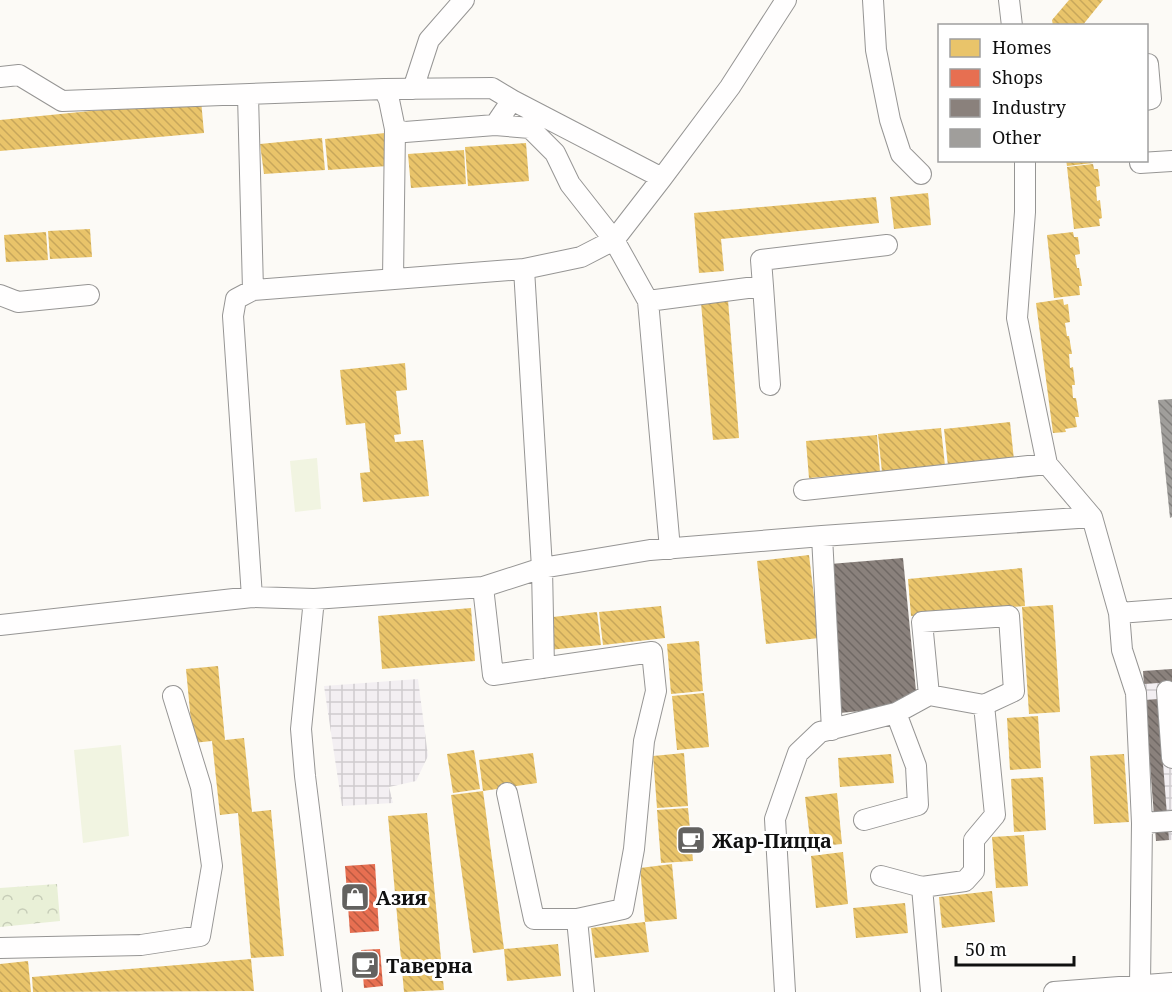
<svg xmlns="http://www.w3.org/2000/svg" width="1172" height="992" viewBox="0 0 1172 992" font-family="'Noto Serif',serif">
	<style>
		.industrial { fill: url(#industrial-grid) }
		.park { fill: url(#park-crowns) }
		.pitch { fill: #f1f4e1 }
		.homes { fill: url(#homes-back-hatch) }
		.shops { fill: url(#shops-back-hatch) }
		.industry { fill: url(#industry-back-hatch) }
		.building { fill: url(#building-back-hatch) }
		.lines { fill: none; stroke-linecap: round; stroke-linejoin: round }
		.minor-casing { stroke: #969594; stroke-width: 22 }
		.minor { stroke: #fffefe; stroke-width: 20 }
		.labels { text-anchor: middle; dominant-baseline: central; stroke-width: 6; stroke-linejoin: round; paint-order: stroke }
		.poi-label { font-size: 20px; font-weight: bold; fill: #101010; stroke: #fff; text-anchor: start }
	</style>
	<defs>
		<pattern id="industrial-grid" width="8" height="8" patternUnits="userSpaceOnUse" patternTransform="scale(1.5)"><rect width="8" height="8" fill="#f3eff2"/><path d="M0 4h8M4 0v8" fill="none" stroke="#cfccce"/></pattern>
		<pattern id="park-crowns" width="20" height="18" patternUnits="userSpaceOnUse" patternTransform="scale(1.5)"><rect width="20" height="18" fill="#e9f0d7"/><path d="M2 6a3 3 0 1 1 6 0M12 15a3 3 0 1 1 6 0" fill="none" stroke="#c7cdb8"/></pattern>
		<pattern id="homes-back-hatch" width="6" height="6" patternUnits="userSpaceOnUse" patternTransform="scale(1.5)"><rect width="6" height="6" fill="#e9c46a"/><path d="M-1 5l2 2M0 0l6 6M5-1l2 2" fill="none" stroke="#c7a75b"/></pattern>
		<pattern id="shops-back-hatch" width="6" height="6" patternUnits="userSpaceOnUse" patternTransform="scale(1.5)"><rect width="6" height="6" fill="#e76f51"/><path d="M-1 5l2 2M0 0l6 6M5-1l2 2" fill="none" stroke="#ba5a42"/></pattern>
		<pattern id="industry-back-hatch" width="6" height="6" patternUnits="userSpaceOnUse" patternTransform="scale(1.5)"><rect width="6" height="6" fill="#8a817c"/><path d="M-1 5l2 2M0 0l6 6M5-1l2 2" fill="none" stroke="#6f6864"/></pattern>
		<pattern id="building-back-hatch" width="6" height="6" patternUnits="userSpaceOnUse" patternTransform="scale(1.5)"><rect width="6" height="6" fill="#a09e9b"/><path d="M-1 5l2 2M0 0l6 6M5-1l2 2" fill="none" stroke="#817f7d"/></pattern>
	</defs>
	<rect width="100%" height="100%" fill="#fcfaf6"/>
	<path class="industrial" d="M1172 669V840L1156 841 1143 671Z
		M418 679 428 756 416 781 389 787 393 803 342 806 324 686Z"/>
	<path class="park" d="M57 884 60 921 0 927V888Z"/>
	<path class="pitch" d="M317 458 321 509 295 512 290 461Z
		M121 745 129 836 83 843 74 750Z"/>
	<path class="homes" d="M1069 0H1103L1082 26H1053L1052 20Z
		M201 100 204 133 0 151V120Z
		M385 133 388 166 328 170 325 139Z
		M322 138 325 170 264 174 260 144Z
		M526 143 529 181 468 186 465 147Z
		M464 150 466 184 411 188 408 154Z
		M1066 160H1093V163L1067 166Z
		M1093 164 1094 169H1098L1100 186 1096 187 1097 201 1100 200 1102 218 1099 219 1100 226 1074 229 1067 167Z
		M928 193 931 225 894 229 890 197Z
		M876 197 879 223 721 239 724 271 699 273 694 213Z
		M90 229 92 257 50 259 48 231Z
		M46 232 48 260 6 262 4 235Z
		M1073 232 1074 237H1078L1080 254 1075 255 1077 268H1079L1082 286H1079L1080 295 1054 298 1047 235Z
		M1063 299 1064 305 1068 304 1070 322 1065 323 1067 336H1069L1072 354H1069L1070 368 1073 367 1075 385H1072L1073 398H1076L1079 417H1075L1077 427 1065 429 1066 432 1053 433 1036 303Z
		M728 300 739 438 713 440 701 303Z
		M405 363 407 390 396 391 401 434 394 435 395 442 423 440 429 496 363 502 360 473 370 472 365 423 346 425 340 370Z
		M1010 422 1014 460 948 466 944 429Z
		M941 428 945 466 882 472 878 434Z
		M877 435 880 472 809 478 806 441Z
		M809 555 819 638 766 644 757 561Z
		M1022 568 1025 606 911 616 908 579Z
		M1053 605 1060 712 1029 714 1022 607Z
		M661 606 665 638 603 645 599 612Z
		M471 608 475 661 382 669 378 616Z
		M597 612 601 645 548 650 544 618Z
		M699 641 703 691 671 694 667 644Z
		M218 666 225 740 244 738 252 812 271 810 284 956 251 958 238 813 220 815 212 741 193 743 186 669Z
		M704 693 709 747 677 750 672 696Z
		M1038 716 1041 768 1010 770 1007 718Z
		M474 750 480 789 453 793 447 754Z
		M533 753 537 783 483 791 479 760Z
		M684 753 688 806 657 808 653 756Z
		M891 754 894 783 840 787 838 758Z
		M1124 754 1129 822 1094 824 1090 756Z
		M1043 777 1046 830 1014 832 1011 779Z
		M483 791 504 949 473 953 451 795Z
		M837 793 842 844 811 847 805 797Z
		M688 808 693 861 661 863 657 810Z
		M427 813 444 990 404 992 388 816Z
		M1024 835 1028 886 996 888 992 837Z
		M843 852 848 904 816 908 811 856Z
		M672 864 677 919 645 922 640 868Z
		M992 891 995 922 942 928 939 897Z
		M905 903 908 933 856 938 853 908Z
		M645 922 649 952 595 958 591 928Z
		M558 944 561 976 507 981 504 949Z
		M251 959 254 991 33 992 32 977Z
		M28 961 31 992H0V964Z"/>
	<path class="shops" d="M375 864 379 931 350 933 345 866Z
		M380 949 383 986 364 988 361 950Z"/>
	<path class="industry" d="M903 558 916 691 892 708 840 713 830 564Z
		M1172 669V682L1144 684 1143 671Z
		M1158 699 1167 815 1154 816 1145 700Z
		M1168 826 1169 840 1156 841 1155 827Z"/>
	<path class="building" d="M1172 399V517L1170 518 1158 400Z"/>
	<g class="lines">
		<g class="minor-casing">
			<path id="minor" d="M873 0 876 50 890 120 901 154 921 174
				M1009 0 1012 26
				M0 77 19 75 62 101 384 89 389 100 395 129 405 132 495 125 512 100 662 178
				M384 89 492 88 512 100
				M413 89 429 40 464 0
				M248 95 253 290
				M1146 100 1151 99 1148 64
				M495 125 530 128 555 153 570 184 614 240 648 301
				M1025 160V212L1017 318 1047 464
				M1140 163 1172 161
				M524 269 542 568 544 668
				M393 279 395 129
				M763 286 761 260 887 245
				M0 295 18 302 89 295
				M804 490 1047 464 1092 517
				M822 536 832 730
				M670 549 648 301 763 286 770 385
				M483 587 493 675 652 652 656 691 644 741 634 849 623 909 577 919 584 992
				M252 597 314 599 483 587 542 568 650 550 822 536 1092 517 1119 613
				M314 599 301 729 305 776 332 992
				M1009 616 1014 691 984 705 929 695 922 622Z
				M0 625 252 597 233 316 236 299 253 290 524 269 581 257 614 240 662 178 730 87 786 0
				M1167 691 1172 758
				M507 793 534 919H577
				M864 820 918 805 916 766 896 713 929 695
				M1142 823 1172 821
				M881 876 922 887
				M0 948 141 945 200 936 212 866 201 787 173 696
				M1140 985 1142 823 1136 693 1122 650 1119 613 1172 609
				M785 992 775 819 798 753 820 732 896 713
				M931 992 922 887 965 881 974 871V840L995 815 984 705
				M1054 992 1172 983"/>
		</g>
		<use href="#minor" class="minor"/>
	</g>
	<defs>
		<g id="cafe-square" transform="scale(1.5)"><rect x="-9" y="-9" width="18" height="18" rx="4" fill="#636260" stroke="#fff"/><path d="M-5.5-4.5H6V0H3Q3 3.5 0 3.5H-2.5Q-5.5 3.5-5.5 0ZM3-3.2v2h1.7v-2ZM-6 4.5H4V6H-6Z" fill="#fff"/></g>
		<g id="shop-square" transform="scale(1.5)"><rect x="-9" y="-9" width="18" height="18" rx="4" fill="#636260" stroke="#fff"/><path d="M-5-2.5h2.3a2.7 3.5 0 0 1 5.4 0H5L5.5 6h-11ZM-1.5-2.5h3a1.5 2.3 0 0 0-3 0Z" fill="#fff"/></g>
	</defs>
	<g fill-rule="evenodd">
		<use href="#cafe-square" x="691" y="840"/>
		<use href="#shop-square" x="355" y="897"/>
		<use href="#cafe-square" x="365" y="965"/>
	</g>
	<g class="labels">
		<g class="poi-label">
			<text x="712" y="840">Жар-Пицца</text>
			<text x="376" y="897">Азия</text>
			<text x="386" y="965">Таверна</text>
		</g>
	</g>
	<rect x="938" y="24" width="210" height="138" fill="#ffffff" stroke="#9f9f9f" stroke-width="1.5"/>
	<rect x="950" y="39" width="30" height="18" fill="#e9c46a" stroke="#9f9f9f" stroke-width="1.5"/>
	<text x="992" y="54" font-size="18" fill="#101010">Homes</text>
	<rect x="950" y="69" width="30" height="18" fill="#e76f51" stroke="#9f9f9f" stroke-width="1.5"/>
	<text x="992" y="84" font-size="18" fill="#101010">Shops</text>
	<rect x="950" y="99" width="30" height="18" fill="#8a817c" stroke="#9f9f9f" stroke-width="1.5"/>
	<text x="992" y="114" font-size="18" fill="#101010">Industry</text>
	<rect x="950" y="129" width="30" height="18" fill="#a09e9b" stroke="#9f9f9f" stroke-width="1.5"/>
	<text x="992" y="144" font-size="18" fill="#101010">Other</text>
	<path d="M956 956v9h118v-9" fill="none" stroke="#101010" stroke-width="3"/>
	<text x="965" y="956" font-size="18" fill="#101010" stroke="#ffffff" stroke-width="4.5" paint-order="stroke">50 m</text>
</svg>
